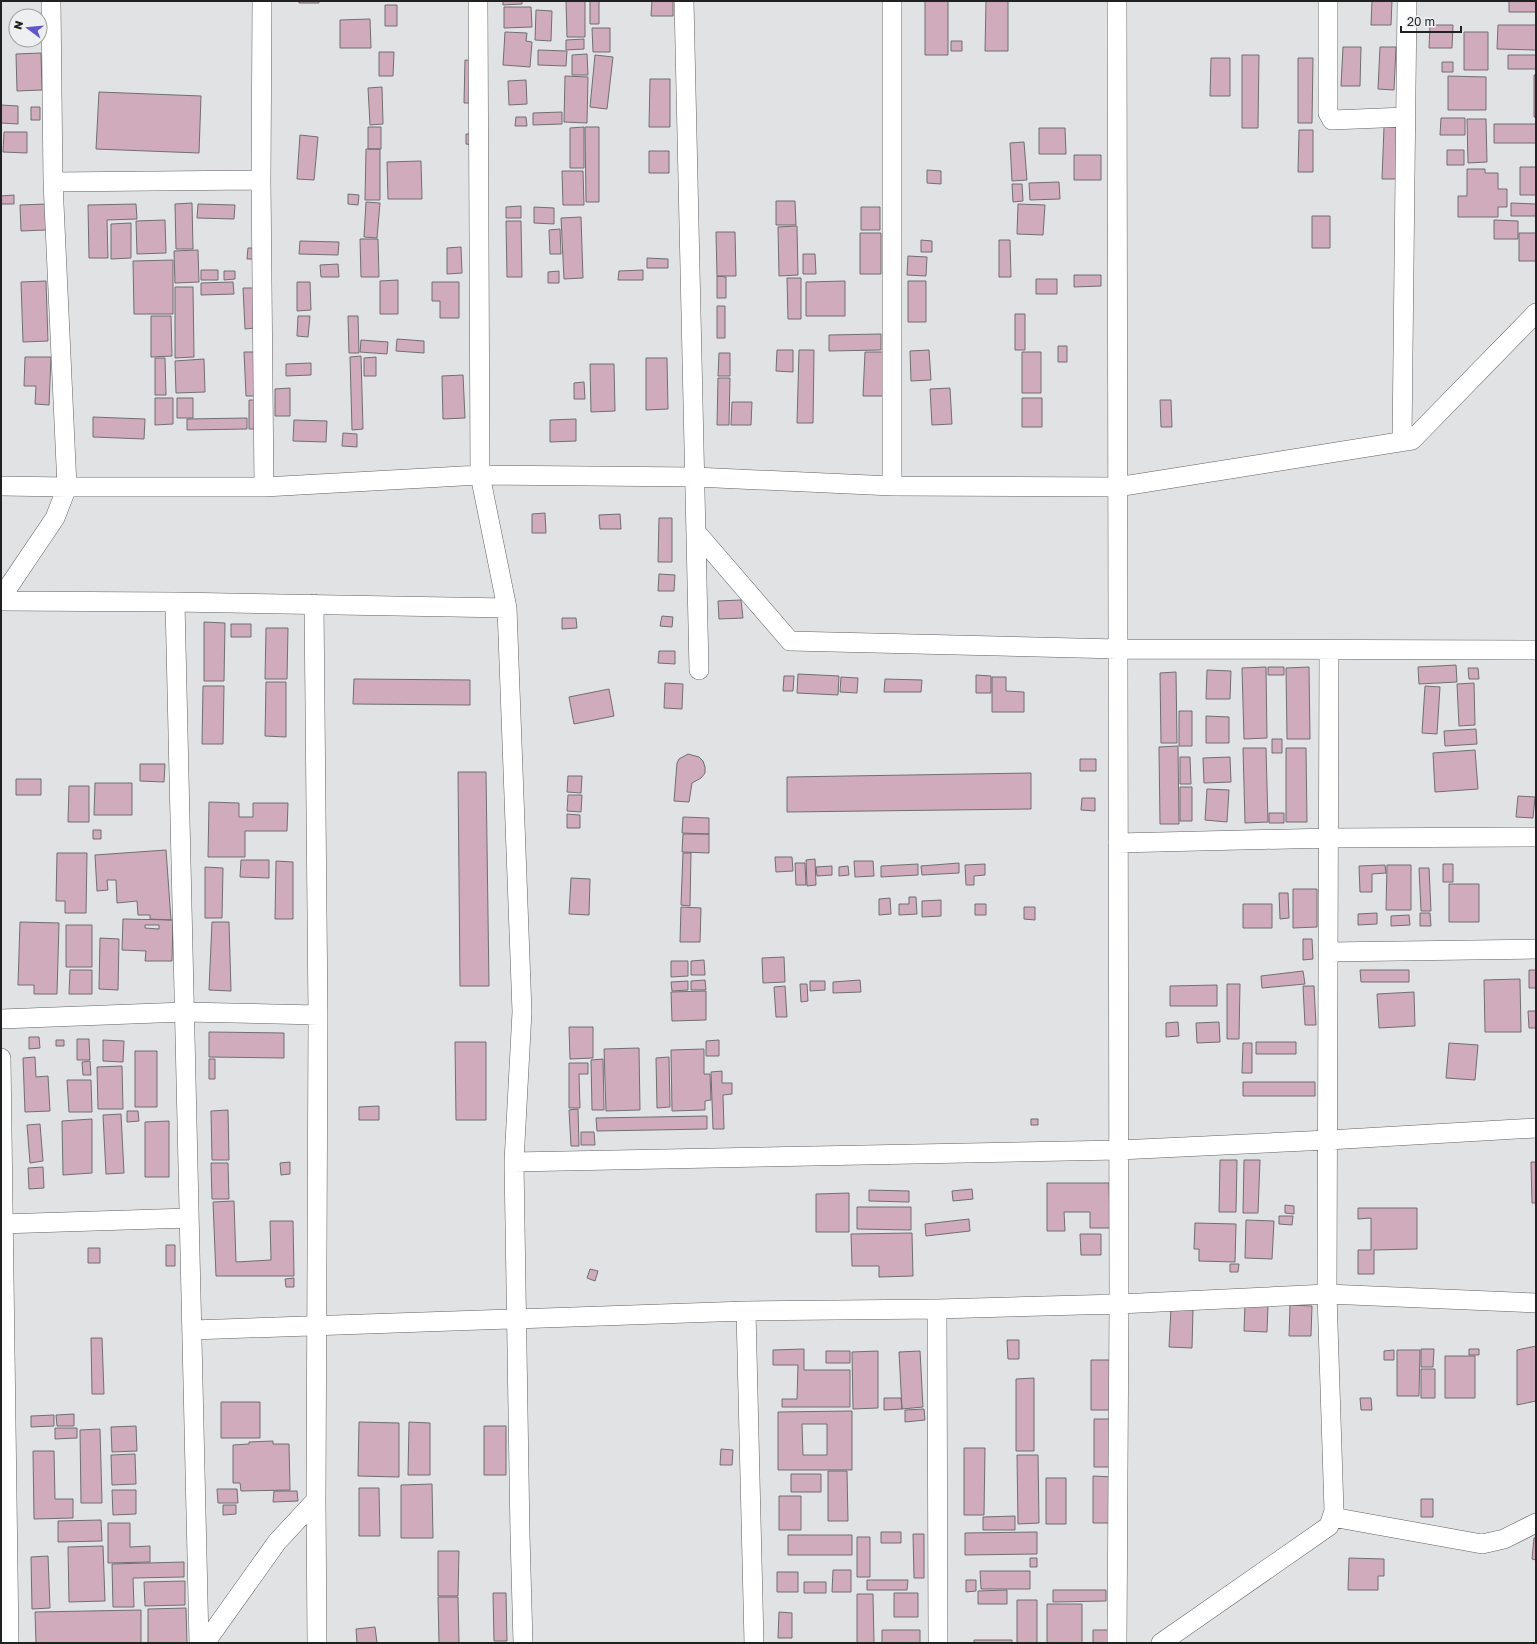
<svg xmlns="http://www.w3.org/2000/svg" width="1537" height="1644" viewBox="0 0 1537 1644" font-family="'Golos Text',sans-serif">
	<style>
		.building { fill: #cfabbb; stroke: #716f70; fill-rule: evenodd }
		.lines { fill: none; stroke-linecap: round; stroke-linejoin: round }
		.minor-casing { stroke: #606163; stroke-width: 20 }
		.minor { stroke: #fff; stroke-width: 19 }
	</style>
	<rect width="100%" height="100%" fill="#e1e2e4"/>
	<path class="building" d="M299 1H319V3H299Z
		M503 1H522V4L503 5Z
		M566 1H585V37H567Z
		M590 1H599V24H590Z
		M652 1H673V16H651Z
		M925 1H948V55H925Z
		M986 1H1008V51H985Z
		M1372 1H1392L1391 25H1371Z
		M1509 1H1536V12H1509Z
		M385 5H397V26H385Z
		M504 7H531L532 27 504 28Z
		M536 10 552 11 551 41 535 40Z
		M370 19 371 48H340V20Z
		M1430 25H1453L1452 48H1429Z
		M1498 25H1536V50L1497 49Z
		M592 28H610V52H593Z
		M505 32 527 33 526 41 532 42 530 67 503 65Z
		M1464 32H1488V70H1464Z
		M584 39V49L566 50V40Z
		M951 41H962V51H951Z
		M1343 47H1361L1360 86H1341Z
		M1380 47H1396L1394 90 1378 89Z
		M538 50 567 51 566 66 538 65Z
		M379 52H394L393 76H379Z
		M41 53 42 90 17 91 16 54Z
		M587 54 588 75H572V55Z
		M595 55 613 57 607 109 590 107Z
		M1242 55H1259L1258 128H1242Z
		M1508 55H1536V69H1508Z
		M1211 58H1230V96H1210Z
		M1298 58H1313L1312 123H1298Z
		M465 60 478 61 477 103H464Z
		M1442 62H1453V72H1442Z
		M1534 75H1536V117H1534Z
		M565 76 588 77 587 123 564 122Z
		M1448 76 1486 77V110H1448Z
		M650 79H670V127H649Z
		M526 80 527 104 509 105 508 81Z
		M382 87 383 124 370 125 368 88Z
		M99 92 201 96 199 153 96 149Z
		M1 105 18 106V124L1 123Z
		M31 107H40V120H31Z
		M562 112V124L533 125V113Z
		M516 117H526L527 126H515Z
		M1441 118H1465V135H1440Z
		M1467 119H1486L1487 162 1468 163Z
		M1494 124H1536V143H1494Z
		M368 127H381V149H368Z
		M584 127V168H570V128Z
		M585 127H599V202H586Z
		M1384 127H1399L1397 179H1382Z
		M1039 128H1065L1066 154H1039Z
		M1299 130H1313V172H1298Z
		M4 132H27V153L3 152Z
		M466 134H474V145L466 144Z
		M300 135 318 137 314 180 297 179Z
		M1024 142 1027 180 1012 181 1010 143Z
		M366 149H380V200H365Z
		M1447 150H1464V165H1447Z
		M649 151H669V173H649Z
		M1074 155H1101V180H1074Z
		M421 161 422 199H388L387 162Z
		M1520 167H1536V195H1520Z
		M1467 169H1485V173H1498V189H1507V207H1498V217H1458V196H1467Z
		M927 170 941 171V184L927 183Z
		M562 171H583L584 205H563Z
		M1059 182 1060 199 1030 200 1029 183Z
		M1012 184H1022L1023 201 1013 202Z
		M348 194 359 195 358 205 348 204Z
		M14 195V204H1V196Z
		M776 201H795L796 225H776Z
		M366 202 380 203 377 238 364 237Z
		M192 203 193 249H176L175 204Z
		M1511 203 1536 204V216H1511Z
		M46 204V230L21 231 20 205Z
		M136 204 137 219 107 220 108 258H89L88 205Z
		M198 204 235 205 234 219 197 218Z
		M1018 204 1045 205 1043 235 1017 234Z
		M521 206V218H506V207Z
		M534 207 554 208V224L534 223Z
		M861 207H880V230H861Z
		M1312 216H1330V248H1312Z
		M581 217 583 278 564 279 561 218Z
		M165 220 166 253 137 254 136 221Z
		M1494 220 1518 221V239H1494Z
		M506 221H521L522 277H507Z
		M131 223V258L111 259V224Z
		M797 226 798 275 779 276 778 227Z
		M560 229 561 254H550L549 230Z
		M716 232H735L736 276H717Z
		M860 233H881V274H860Z
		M1519 233H1536V261H1519Z
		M360 239H378L379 277H361Z
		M921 240 932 241V252H921Z
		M999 240H1010L1011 277H999Z
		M300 241 339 242 338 255 299 254Z
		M461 247 462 273 447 274V248Z
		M248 248H261V259H247Z
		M198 250 199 282 175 283 174 251Z
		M803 254H815L816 274H803Z
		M908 256 927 257 926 276 907 275Z
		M647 258 668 259V268H647Z
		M173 260V314H134L133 261Z
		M338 264 339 277H321L320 265Z
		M201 270H218V280H201Z
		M643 270V280H618L619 271Z
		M224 271H235V279L224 280Z
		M559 271V283H548V272Z
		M1074 275H1101V286L1074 287Z
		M717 276 726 277V298H717Z
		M787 278H801V319H788Z
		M1036 279H1057V294H1036Z
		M398 280V314H380V281Z
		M46 281 48 341 23 342 21 282Z
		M845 281V316H806V282Z
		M908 281H926V322H908Z
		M233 282 234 294 201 295V283Z
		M297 282H310L311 310 297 311Z
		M432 282H459V318H440V301H432Z
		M175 287H193L194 357 175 358Z
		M243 288H253L255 328 245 329Z
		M717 306H725V338H717Z
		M1015 314H1025V350H1015Z
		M151 316H171L172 356 151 357Z
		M298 316H310L308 337 297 336Z
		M348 316H358L359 353H349Z
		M881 334V350L829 351V335Z
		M397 339 424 341V353L396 351Z
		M361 340 388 342 387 354 360 352Z
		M1058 346H1067V362H1058Z
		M777 350H793V372L776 371Z
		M799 350H814L813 423H797Z
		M929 350 931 380 911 381 910 351Z
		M244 352H254L256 396H246Z
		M865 352H886L885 396H863Z
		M1022 352H1041V393H1022Z
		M719 353H730V376H718Z
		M361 356 363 429 352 430 350 357Z
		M25 357H51L49 405 35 404 36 386H24Z
		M376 357V376H364V358Z
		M155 358H165L166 395H155Z
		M646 358H667L668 409 646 410Z
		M204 359 205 392 176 393 175 361Z
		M311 363V375L286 376V364Z
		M590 364H614L615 411 591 412Z
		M463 375 465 418 443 419 442 376Z
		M718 378H730L729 425H717Z
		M584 382 585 399H574V383Z
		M290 388V416H275V389Z
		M950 388 952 424 932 425 930 389Z
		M155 398H173V424L155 425Z
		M177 398H193V418H177Z
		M1022 398H1042V427H1022Z
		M249 400H259L260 429H249Z
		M1160 400H1171L1172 427H1161Z
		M732 402H752L751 425H731Z
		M93 417 145 419 144 439 93 437Z
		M247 418V429L187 430V419Z
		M576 419V441L550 442V420Z
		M294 420 327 421 326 442 293 441Z
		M343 433 357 434V447L342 446Z
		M545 513 546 533H532V514Z
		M620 514 621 529H600L599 515Z
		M659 518H672V562H658Z
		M659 574 675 575 674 591H658Z
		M741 600 743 618 719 619 718 601Z
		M662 616 673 617 672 627 660 626Z
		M562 618H576L577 628 562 629Z
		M204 622 225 623 224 681H204Z
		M231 624H251V637H231Z
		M266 628H288L287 679H265Z
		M659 651H675V664L658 663Z
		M1456 665 1457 682 1419 684 1418 667Z
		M1266 667 1267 738 1244 739 1242 668Z
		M1268 667H1284V675H1268Z
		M1309 667 1310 739H1287L1286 668Z
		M1468 668H1478L1479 679H1469Z
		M1207 670 1231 671 1230 699H1206Z
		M1176 672 1177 743H1161L1160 673Z
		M798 674 839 676 838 695 797 693Z
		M976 675 991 676V693H976Z
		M784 676H794L793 691H783Z
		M841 677 858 678 857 693 840 692Z
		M992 677H1006V691L1024 692V712H992Z
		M354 679 470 680V705L353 704Z
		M885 679 922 680 921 692H884Z
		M266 682H286V737L265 736Z
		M665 683 683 684 682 709 664 708Z
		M1474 683 1475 725 1459 726 1457 684Z
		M203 686H224L223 744H202Z
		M1425 686 1440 687 1437 734 1422 733Z
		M609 689 614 716 574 724 569 697Z
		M1179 711H1192V746H1179Z
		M1206 716 1229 717V743H1206Z
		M1476 729 1477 744 1445 746 1444 731Z
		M1272 739H1282V753H1272Z
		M1178 746 1179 824H1160L1159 747Z
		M1243 748H1266L1268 822 1245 823Z
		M1286 748H1306L1307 822H1286Z
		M1475 750 1478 789 1435 792 1433 753Z
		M688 754 699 757 703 761 705 767V773L701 778 692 783 689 802 674 801 677 763 679 759Z
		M1180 757H1190L1191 784H1180Z
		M1230 757 1231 782 1204 783 1203 758Z
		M1080 759H1096V771H1080Z
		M140 764H165L164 782 140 781Z
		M458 772H486L489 986H460Z
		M1031 773V809L787 812V777Z
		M568 776H582L581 793 567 792Z
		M16 779H41V795H16Z
		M95 783H132V815H94Z
		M69 786H89V822H68Z
		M1180 787H1192V821H1180Z
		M1207 789 1229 790 1227 822 1205 820Z
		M568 795H582L581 812 567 811Z
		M1518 796 1535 797 1533 818 1516 817Z
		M1082 798H1095V811L1081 810Z
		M209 802 239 803V817H253V803H288L287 831H245V857H208Z
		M1269 813H1284V823H1269Z
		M567 814 580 815V828H567Z
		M683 817 709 818V834L682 833Z
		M93 830H101V839H93Z
		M683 834H709V853L682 852Z
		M166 850 171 920 150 919V915H138L137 901 117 903 116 880H107L108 890 97 891 95 855Z
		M57 853H87L86 913H65V901H56Z
		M683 853H691L690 906 681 905Z
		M775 857H792L793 871 776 872Z
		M815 859 816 885 807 886 806 860Z
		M241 860H269V878L240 877Z
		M276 861 293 862V919H275Z
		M854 861H873L874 876 855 877Z
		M795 863H805L806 885H796Z
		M959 863V873L922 875 921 866Z
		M918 864V875L881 877V866Z
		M985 864V875L974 876V885H966L965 865Z
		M1443 864H1453V882H1443Z
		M1385 865 1386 873 1372 874V892H1360L1359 866Z
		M1387 865H1411V910H1386Z
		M832 866V875L817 876 816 867Z
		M848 866 849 875 839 876V867Z
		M205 867 223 868 222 918H205Z
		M1419 868H1429L1431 911H1421Z
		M571 878 590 879 589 915 569 914Z
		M1449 884H1479V922H1449Z
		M1293 889H1317V927L1293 928Z
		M1279 893H1288L1289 918 1280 919Z
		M909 897H916L917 914 899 915V904H909Z
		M890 898 891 914 879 915V899Z
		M941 900V916L922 917V901Z
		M975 904H986V915H975Z
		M1243 904H1272V928H1243Z
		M681 907 701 908 700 942H680Z
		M1024 907H1035V920L1024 919Z
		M1377 913V924L1358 925V914Z
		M1420 913H1430L1431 926H1420Z
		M1409 915 1410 925 1391 926V916Z
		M123 919 173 920 172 961H145L146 951 122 950ZM145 925H159V929L145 928Z
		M20 922 59 923 57 994H34V985H18Z
		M212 922H229L231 991 209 990Z
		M66 925H92V967H66Z
		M100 938 119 939 118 990 99 989Z
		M1303 939H1312L1313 959 1303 960Z
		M784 957 785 982 763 983 762 958Z
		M704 960 705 975H691V961Z
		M671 961H688V976L671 977Z
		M70 970H92V994H69Z
		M1360 970H1409V982H1361Z
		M1529 970H1536V988H1529Z
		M1303 971 1305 984 1262 988 1261 976Z
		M1520 979 1521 1032H1485L1484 980Z
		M705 980 706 990H691V981Z
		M860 980 861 992 833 993V982Z
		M688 981V990L672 991 671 982Z
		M810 981H825V990L810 991Z
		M800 984H807L808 1001 801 1002Z
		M1227 984H1240L1239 1039H1227Z
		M1217 985V1006H1170V986Z
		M785 986 787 1017H776L774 987Z
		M1303 986H1314L1316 1025H1305Z
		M706 991V1020L672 1021 671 992Z
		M1414 992 1415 1026 1379 1028 1377 994Z
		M1528 1011H1536V1028H1529Z
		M1178 1022 1179 1036 1166 1037V1023Z
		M1219 1022 1220 1042 1197 1043 1196 1023Z
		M569 1027H593V1058L570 1059Z
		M209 1032 284 1033V1058L209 1057Z
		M29 1037H39L40 1048 29 1049Z
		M77 1039H89L90 1060H77Z
		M56 1040H64V1046H56Z
		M103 1040 124 1041 123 1062 103 1061Z
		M719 1040V1056H706V1041Z
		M455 1042H486V1120H456Z
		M1256 1042H1296V1054H1256Z
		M1243 1043H1252V1073H1242Z
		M1449 1043 1478 1045 1475 1080 1446 1078Z
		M639 1048 640 1110 606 1111 604 1049Z
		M704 1049V1074H710L711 1100 705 1101V1110L672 1111 671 1050Z
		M135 1051H157V1107H135Z
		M35 1057 36 1077 48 1076 50 1111 25 1112 23 1058Z
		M669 1057 670 1107 657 1108 656 1058Z
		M209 1059H215V1079H209Z
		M603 1059 604 1110H592L591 1060Z
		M90 1061 91 1075H83L82 1062Z
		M569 1063H588V1074H579L580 1108H569Z
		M122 1066 123 1109H98L97 1067Z
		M722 1071V1083H732V1094L723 1095 724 1129H713L711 1072Z
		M67 1080H91L92 1112H69Z
		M1243 1082H1315V1096H1243Z
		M379 1106V1120H359V1107Z
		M578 1109 579 1146H571L569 1110Z
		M228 1110 229 1160H212L211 1111Z
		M127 1111H138L139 1121 127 1122Z
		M121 1114 124 1173 106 1174 103 1115Z
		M707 1116V1129L597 1131 596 1118Z
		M92 1119V1173L63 1175 62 1121Z
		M1031 1119H1038V1125H1031Z
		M169 1121V1177H145V1122Z
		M40 1124 43 1161 30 1163 27 1125Z
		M581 1132H594L595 1145H581Z
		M1220 1160H1237L1236 1212H1219Z
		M1244 1160H1260L1258 1213H1243Z
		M290 1162V1174L281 1175 280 1163Z
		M1531 1162H1536V1203H1532Z
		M211 1163H228L229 1199H212Z
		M43 1167 44 1188 29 1189 28 1168Z
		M1047 1183H1109L1110 1228H1090V1212H1064L1065 1231H1047Z
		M972 1189 973 1199 953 1201 952 1191Z
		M869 1190 909 1191V1202L869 1201Z
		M849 1193V1232H816V1194Z
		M234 1201 236 1262 271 1260 270 1221H293L294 1276H216L213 1202Z
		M1285 1205 1294 1206V1214L1285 1213Z
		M857 1207H911V1230L857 1229Z
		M1358 1208H1417V1249L1374 1250V1274H1358V1250H1371V1218L1358 1219Z
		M1279 1216H1293L1292 1225 1279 1224Z
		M969 1219 970 1231 926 1236 925 1224Z
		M1246 1220 1274 1221 1272 1259 1245 1258Z
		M1195 1223 1236 1224 1235 1262 1199 1261V1249H1194Z
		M912 1233 913 1276 879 1277V1266H852L851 1234Z
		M1080 1234H1101V1255H1081Z
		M166 1245H175V1266H166Z
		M88 1248H100V1263H88Z
		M1230 1264H1239L1238 1272H1230Z
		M590 1269 598 1271 595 1281 587 1278Z
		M294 1278V1287H286L285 1279Z
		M1245 1304 1268 1305 1267 1332 1244 1331Z
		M1290 1305 1312 1306 1311 1336H1289Z
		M1171 1308 1193 1309 1192 1348 1169 1347Z
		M91 1338H102L104 1394H92Z
		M1007 1340H1019V1359H1008Z
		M1536 1346V1401L1517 1405V1350Z
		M804 1349V1370H850V1407H782V1399H797L798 1365H773V1350Z
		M1421 1349H1434L1433 1367H1421Z
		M1469 1349H1479V1355H1469Z
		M1394 1350V1360H1384V1351Z
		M1397 1350H1420L1419 1396H1397Z
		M826 1351H850V1363H826Z
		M878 1351V1408L853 1409 852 1352Z
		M920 1351 923 1407 902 1409 899 1352Z
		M1445 1356H1475V1398H1445Z
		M1091 1360H1113V1410H1091Z
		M1421 1369H1435V1398H1421Z
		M1034 1378V1451H1016V1379Z
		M884 1398H901L902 1409 884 1410Z
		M1360 1398H1371L1372 1410H1361Z
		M221 1402H260V1438H221Z
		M924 1409 925 1420 905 1422V1410Z
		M852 1411V1470H778V1412ZM802 1424H827V1455H803Z
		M74 1414V1426H57L56 1415Z
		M54 1415V1426L31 1427V1416Z
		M1094 1419H1114V1467H1094Z
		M359 1422 399 1423V1477L358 1476Z
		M409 1422 430 1423V1475H408Z
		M136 1426 137 1451 112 1452 111 1427Z
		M484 1426H506V1475H484Z
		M55 1428H77V1438L55 1439Z
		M100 1429 102 1503H81L80 1430Z
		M273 1441V1444H289L290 1490 241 1491 240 1483H233V1445L249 1444V1442Z
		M964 1448H985L984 1515H964Z
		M721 1449 733 1450 732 1465H720Z
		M33 1451H54L55 1499H73V1518L34 1519Z
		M135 1454 136 1484 112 1485 111 1455Z
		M1017 1455H1038L1039 1523 1018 1524Z
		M828 1471H847L848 1521H828Z
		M791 1474H821V1492H791Z
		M1093 1476 1113 1477 1112 1523H1093Z
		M1046 1478H1066V1524H1046Z
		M432 1484 433 1538H401V1485Z
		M359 1488H379L380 1536H359Z
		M217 1489H237L238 1503H218Z
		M112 1490H136V1514L113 1515Z
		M274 1491H297L298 1501 273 1502Z
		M779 1496H801V1530H779Z
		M1421 1499H1433V1517H1421Z
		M223 1505H236V1514L223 1515Z
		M1015 1516V1530H983V1517Z
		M101 1520 102 1541 58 1542V1521Z
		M108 1523H130V1547L150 1546V1562L108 1563Z
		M881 1532H901V1543H881Z
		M1037 1532V1554L965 1555V1533Z
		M913 1534H924V1578H914Z
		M788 1535H852V1555H788Z
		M857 1537H870V1577H857Z
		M1534 1538H1536V1560L1532 1559Z
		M103 1546 105 1601 69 1602 68 1547Z
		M438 1551H459L458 1596H438Z
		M48 1556 50 1608 32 1609 31 1557Z
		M1030 1558H1037V1567H1030Z
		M1349 1558 1384 1559V1576H1378V1590H1348Z
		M184 1562V1577L133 1578 134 1607H113L112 1564Z
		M833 1570H851V1592H832Z
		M980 1571H1030V1589H981Z
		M777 1572H798V1592H777Z
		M867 1580H908L907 1590H867Z
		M966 1580H976V1591L966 1592Z
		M185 1581V1605L145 1606 144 1582Z
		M804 1582H826V1593H804Z
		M1007 1590V1604H978V1591Z
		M1053 1590H1106V1601L1053 1602Z
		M493 1593H506L507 1641H494Z
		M894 1593H918V1617H894Z
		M857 1594H873L874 1643H857Z
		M438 1597H458L459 1643H439Z
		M1017 1600H1037V1643H1017Z
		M1047 1604H1082V1643H1047Z
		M186 1608 187 1643H148V1609Z
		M141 1610V1643H36L35 1612Z
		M779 1612 792 1613V1638H778Z
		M375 1627 377 1643H357L356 1629Z
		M882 1630H920V1643H882Z
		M1093 1630H1113V1643H1093Z
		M974 1640H1012V1643H974Z"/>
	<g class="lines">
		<g class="minor-casing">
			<path id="minor" d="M262 1 261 180 264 487
				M478 1 480 475 507 608 522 1012 514 1162 520 1535 523 1643
				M684 1 699 670
				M892 1V486
				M1117 1 1119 1304 1117 1643
				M1328 1V113L1332 120 1406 117
				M53 182 261 180
				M1402 441 1407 1
				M1 486 67 487H264L480 475 695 477 892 486 1117 487 1412 440 1536 313
				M696 532 790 641 1118 649 1536 650
				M1 598 55 518 67 487 53 182 51 1
				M1 601 175 602 507 608
				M175 602 199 1643
				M314 604 318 1015 316 1500 317 1643
				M1118 843 1329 838 1536 837
				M1328 952 1536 949
				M1 1019 184 1012 318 1015
				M1 1058 9 1643
				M514 1162 1119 1150 1328 1140 1536 1128
				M1 1224 189 1218
				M937 1309 938 1643
				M746 1311 754 1643
				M192 1330 746 1311 937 1309 1119 1304 1327 1294 1536 1303
				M1332 1517 1482 1544 1504 1539 1536 1523
				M205 1643 277 1542 316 1500
				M1161 1643 1329 1526 1334 1511 1327 1294 1329 650"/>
		</g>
		<use href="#minor" class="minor"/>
	</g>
	<rect width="1537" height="1644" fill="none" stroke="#202121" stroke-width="4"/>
	<g transform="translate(28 28) rotate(286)"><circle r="19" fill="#eeeff1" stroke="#9c9d9e"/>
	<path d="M0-3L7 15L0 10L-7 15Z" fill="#5f56ce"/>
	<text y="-6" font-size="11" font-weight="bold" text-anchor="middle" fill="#202121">N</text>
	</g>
	<path d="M1401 26v6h60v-6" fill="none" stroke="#202121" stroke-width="2"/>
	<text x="1407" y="26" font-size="12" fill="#202121" stroke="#eeeff1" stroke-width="3" paint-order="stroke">20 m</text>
</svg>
